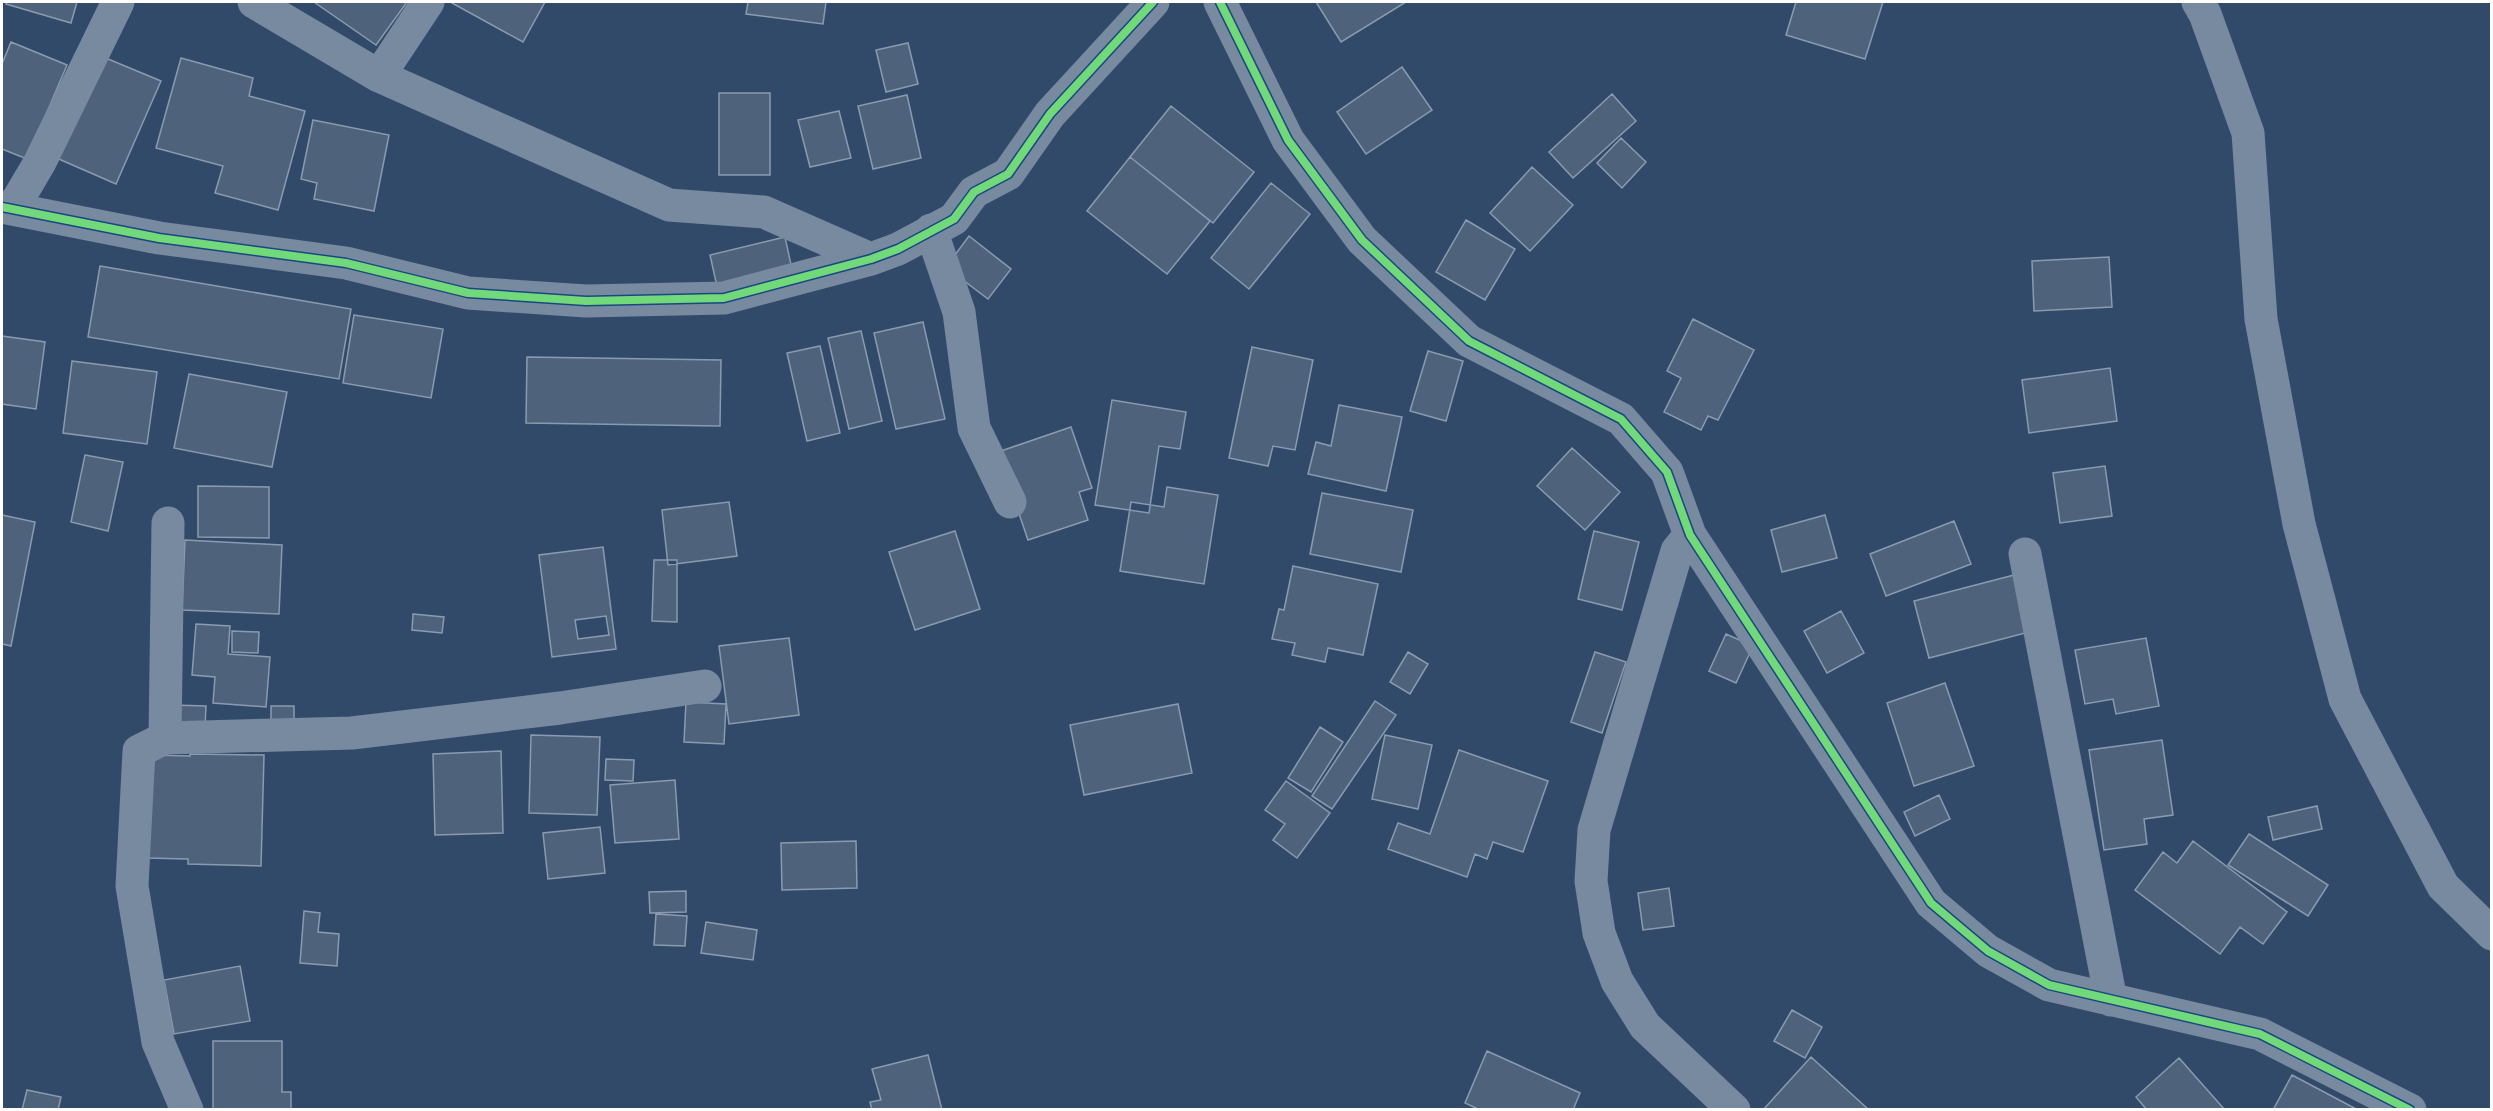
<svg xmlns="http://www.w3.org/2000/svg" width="2493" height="1111" viewBox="0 0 2493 1111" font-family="Rubik,sans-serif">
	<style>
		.building { fill: #4e627b; stroke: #8b9baf; stroke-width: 1.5; fill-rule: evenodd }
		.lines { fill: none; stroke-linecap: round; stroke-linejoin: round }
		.minor { stroke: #788aa0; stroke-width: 33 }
		.cycleway-casing { stroke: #1a4782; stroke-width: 11 }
		.cycleway { stroke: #71d979; stroke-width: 8 }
	</style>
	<rect width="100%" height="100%" fill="#324a6a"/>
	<path class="building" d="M7 2H77L71 23 6 4Z
		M314 2H407L376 45Z
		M453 2H545L523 42 452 3Z
		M748 2H826L823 24 746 14Z
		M1316 2H1406L1341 42Z
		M1796 2H1883L1865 59 1786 35Z
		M11 42 67 65 27 159 2 149V64Z
		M908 43 918 84 886 92 876 50Z
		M96 54 161 81 116 184 52 156Z
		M181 58 253 78 249 96 305 111 278 210 215 193 223 166 156 148Z
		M1402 67 1432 110 1366 154 1337 112Z
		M719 93H770V175H719Z
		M1612 94 1636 121 1573 178 1549 152Z
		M907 95 921 158 873 169 858 106Z
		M1171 106 1254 172 1213 223 1130 157Z
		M839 111 851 158 810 167 798 120Z
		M313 120 389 135 374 211 314 199 317 183 301 179Z
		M1621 138 1646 162 1622 188 1597 163Z
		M1130 157 1210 221 1167 274 1087 211Z
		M1532 167 1573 205 1530 251 1490 213Z
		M1271 183 1310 214 1249 289 1211 258Z
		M1466 220 1515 249 1485 300 1436 272Z
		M969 236 1011 269 988 299 946 267Z
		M785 237 793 274 718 291 710 255Z
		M2109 257 2112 307 2034 311 2032 261Z
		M100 266 351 309 339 379 88 337Z
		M354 315 443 329 431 398 343 383Z
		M1693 319 1754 350 1718 420 1708 416 1701 430 1664 412 1681 378 1667 371Z
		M923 322 945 419 896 429 874 333Z
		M861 331 882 421 849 429 828 338Z
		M2 336 45 342 36 409 2 404Z
		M820 346 840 433 807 441 787 353Z
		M1252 347 1313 360 1295 450 1273 446 1268 466 1229 458Z
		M1428 351 1463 361 1446 421 1410 411Z
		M527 357 721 360 720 426 526 423Z
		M72 361 157 372 147 444 63 433Z
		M2110 368 2117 421 2029 433 2022 380Z
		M189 374 287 392 272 467 174 448Z
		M1112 400 1186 412 1180 449 1159 446 1149 513 1095 505Z
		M1339 405 1402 417 1386 491 1308 474 1316 442 1331 446Z
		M1071 427 1092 488 1079 492 1088 520 1028 540 998 452Z
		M1572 448 1620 492 1585 530 1537 486Z
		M85 455 123 462 108 531 71 522Z
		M2105 466 2112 516 2060 523 2053 473Z
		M198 486 269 487V538L198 537Z
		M1167 487 1218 495 1204 584 1120 571 1131 502 1164 507Z
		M1322 493 1413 510 1401 572 1310 554Z
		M729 502 737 556 668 565 662 510Z
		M2 515 35 522 11 646 2 644Z
		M1825 515 1837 558 1782 572 1771 530Z
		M1954 521 1971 564 1886 596 1870 554Z
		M955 531 980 609 915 630 889 552Z
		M1594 531 1639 542 1622 610 1578 599Z
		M185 540 282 545 279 614 182 610Z
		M603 547 616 649 552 657 539 555ZM606 616 609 635 578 639 575 620Z
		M654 560H677V622L652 621Z
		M1293 566 1378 584 1363 655 1328 648 1325 662 1292 655 1295 643 1272 639 1279 609 1284 610Z
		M2018 574 2033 631 1929 658 1914 601Z
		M1841 611 1864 653 1827 673 1804 631Z
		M413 614 444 617 442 633 412 630Z
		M196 624 230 626 228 654 270 657 266 707 213 703 215 677 192 675Z
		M232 631 259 632 258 653 232 652Z
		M1726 634 1753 646 1736 683 1709 671Z
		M789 638 799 715 729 724 719 646Z
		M2146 638 2159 706 2116 714 2113 699 2085 704 2075 650Z
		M1408 652 1428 664 1410 694 1390 682Z
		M1595 652 1626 662 1602 733 1571 722Z
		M1945 683 1974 766 1914 786 1887 703Z
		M1375 701 1396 715 1332 809 1312 796Z
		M686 702 726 704 724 744 684 742Z
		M1178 704 1192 773 1084 795 1070 725Z
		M172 705 206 706 205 727 171 725Z
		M271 706H294V723H271Z
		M1320 727 1343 742 1311 792 1288 778Z
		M531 735 600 737 597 815 529 813Z
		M1385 735 1432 745 1418 809 1372 799Z
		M2162 740 2173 815 2144 819 2147 844 2104 850 2089 750Z
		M1459 750 1548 781 1523 852 1493 842 1487 859 1475 854 1467 877 1388 849 1398 823 1430 834Z
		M501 751 503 833 435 835 433 754Z
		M190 754 264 755 261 866 188 864V859L146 858 149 755 190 756Z
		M606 759 634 760 633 781 605 780Z
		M675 780 679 839 615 843 610 785Z
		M1286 781 1330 813 1297 858 1273 840 1285 824 1265 810Z
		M1939 795 1950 819 1915 836 1904 812Z
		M2317 806 2322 829 2273 840 2268 817Z
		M600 827 605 873 548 879 543 833Z
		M2249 834 2328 885 2308 916 2228 865Z
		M856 841 857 888 782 890 781 843Z
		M2193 841 2287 912 2263 944 2240 927 2220 954 2135 890 2163 852 2177 863Z
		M1669 888 1674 926 1643 930 1638 893Z
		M686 891V912L650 913 649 892Z
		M304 911 320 913 318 932 339 934 337 966 300 963Z
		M656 914 687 916 685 946 654 945Z
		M706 922 757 930 753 960 701 953Z
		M240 966 250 1021 174 1034 164 980Z
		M1792 1010 1822 1027 1805 1058 1774 1041Z
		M213 1041H282V1092H291V1110H213Z
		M1487 1051 1580 1093 1573 1110H1480L1465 1103Z
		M928 1055 942 1110H872L870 1102 881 1100 872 1069Z
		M1811 1057 1869 1110H1763Z
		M2179 1058 2225 1110H2147L2136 1097Z
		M2292 1075 2358 1110H2273Z
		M27 1090 61 1097 58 1110H22Z"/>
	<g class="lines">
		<path class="minor" d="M254 2 379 76 669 205 764 212 871 259
			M1220 2 1288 140 1362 240 1469 341 1621 419 1667 472 1690 535 1931 903 1988 951 2049 985 2260 1034 2410 1110
			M2198 2 2205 14 2248 133 2261 319 2299 524 2345 699 2443 886 2492 934
			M379 76 428 2
			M2 207 159 238 346 263 468 293 586 301 724 298 871 259 898 249 954 219 974 192 1008 174 1050 114 1153 2
			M13 208 40 162 118 2
			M931 230 959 312 974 428 1010 502
			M1690 535 1677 551 1594 830 1591 881 1599 933 1617 981 1645 1026 1734 1110
			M2025 554 2111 1000
			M165 738 168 523
			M187 1110 158 1042 132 886 139 751 165 738 352 733 560 708 705 686"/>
		<g class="cycleway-casing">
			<path id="cycleway" d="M1220 2 1288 140 1362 240 1469 341 1621 419 1667 472 1690 535 1931 903 1988 951 2049 985 2260 1034 2410 1110
				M2 207 159 238 346 263 468 293 586 301 724 298 871 259 898 249 954 219 974 192 1008 174 1050 114 1153 2"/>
		</g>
		<use href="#cycleway" class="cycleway"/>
	</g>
	<rect width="2493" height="1111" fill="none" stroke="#ffffff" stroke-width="6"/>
</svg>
